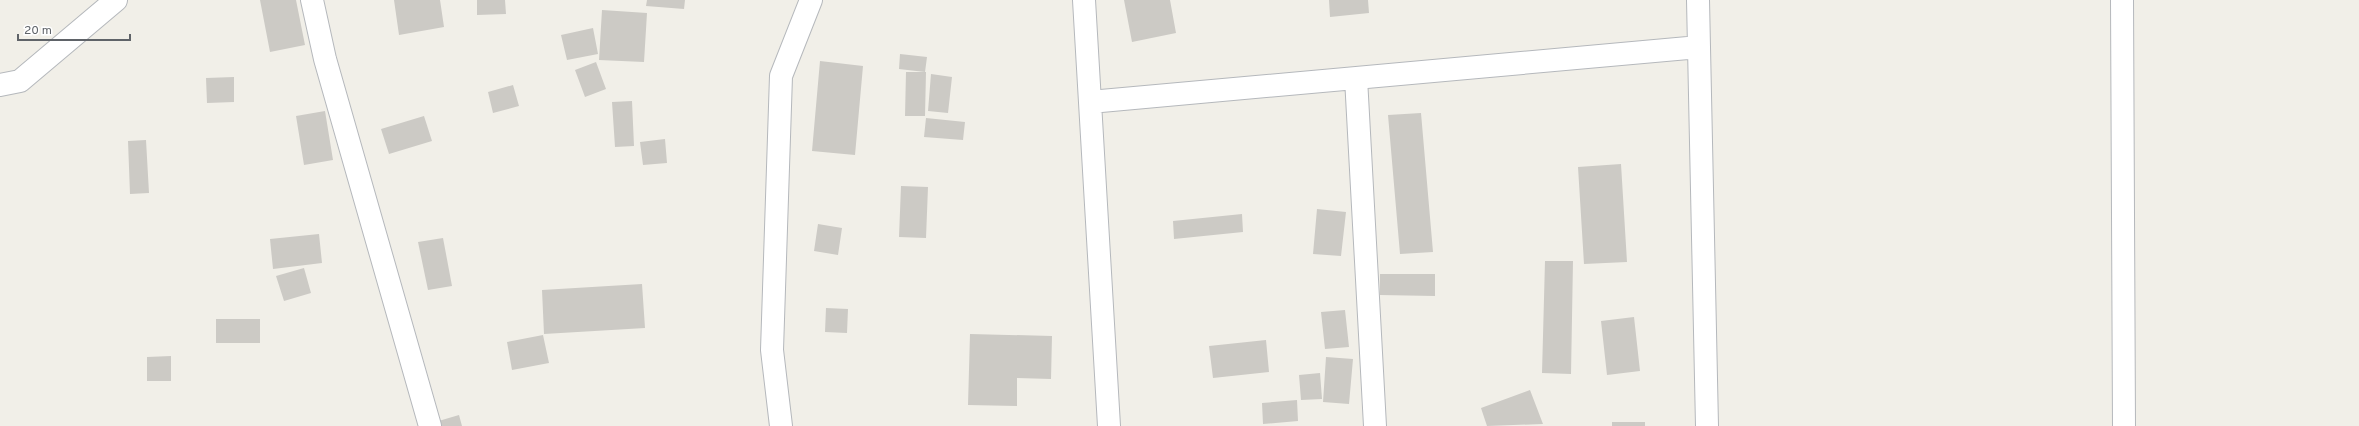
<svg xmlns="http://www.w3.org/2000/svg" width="2359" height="426" viewBox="0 0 2359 426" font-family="Overpass,sans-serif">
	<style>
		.building { fill: #cccac5 }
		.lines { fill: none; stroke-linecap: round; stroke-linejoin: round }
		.minor-casing { stroke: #b5b8bc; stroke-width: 24 }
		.minor { stroke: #fff; stroke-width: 22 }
	</style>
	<rect width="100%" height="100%" fill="#f1efe8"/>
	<path class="building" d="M260 0H296L305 45 270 52Z
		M394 0H440L444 27 399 35Z
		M477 0H505L506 14 477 15Z
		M647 0H685L684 9 646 6Z
		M1124 0H1170L1176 33 1132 42Z
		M1329 0H1368L1369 13 1330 17Z
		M602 10 647 13 644 62 599 60Z
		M593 28 598 54 567 60 561 35Z
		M900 54 927 57 925 72 899 69Z
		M820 61 863 66 855 155 812 151Z
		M596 62 606 89 585 97 575 70Z
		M906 72H926L925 116H905Z
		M931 74 952 77 948 113 928 111Z
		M234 77V102L207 103 206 78Z
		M513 85 519 106 493 113 488 92Z
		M632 101 634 146 615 147 612 102Z
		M325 111 333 160 304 165 296 116Z
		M1421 113 1433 252 1400 254 1388 115Z
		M424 116 432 141 389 154 381 129Z
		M926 118 965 122 963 140 924 137Z
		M665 139 667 163 643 165 640 142Z
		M146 140 149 193 130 194 128 141Z
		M1621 164 1627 262 1584 264 1578 167Z
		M901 186 928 187 926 238 899 237Z
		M1317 209 1346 212 1341 256 1313 254Z
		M1242 214 1243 232 1174 239 1173 221Z
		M818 224 842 228 838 255 814 251Z
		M319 234 322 263 273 269 270 239Z
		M443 238 452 286 428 290 418 242Z
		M1545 261H1573L1571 374 1542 373Z
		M304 268 311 293 284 301 276 276Z
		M1380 274H1435V296L1380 295Z
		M642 284 645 328 544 334 542 290Z
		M826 308 848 309 847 333 825 332Z
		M1345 310 1349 347 1325 349 1321 312Z
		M1634 317 1640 371 1607 375 1601 321Z
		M216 319H260V343H216Z
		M970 334 1052 336 1051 379 1017 378V406L968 405Z
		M543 335 549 363 512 370 507 342Z
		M1266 340 1269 372 1213 378 1209 346Z
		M171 356V381H147V357Z
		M1326 357 1353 359 1349 404 1323 402Z
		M1320 373 1322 399 1301 400 1299 375Z
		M1530 390 1543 424 1487 426 1481 408Z
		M1297 400 1298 421 1263 424 1262 403Z
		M459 415 462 426H426L425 425Z
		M1612 422H1645V426H1612Z"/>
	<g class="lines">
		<g class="minor-casing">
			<path id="minor" d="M312 0 325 59 430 426
				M1084 0 1109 426
				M1698 0 1707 426
				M2122 0 2124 426
				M1356 78 1375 426
				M0 85 20 81 116 0
				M1090 102 1699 47
				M781 426 772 350 781 76 811 0"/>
		</g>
		<use href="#minor" class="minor"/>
	</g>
	<path d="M18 34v6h112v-6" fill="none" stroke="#5f6368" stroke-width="2"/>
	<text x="24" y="34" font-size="12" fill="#5f6368" stroke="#ffffff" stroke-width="3" paint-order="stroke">20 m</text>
</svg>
